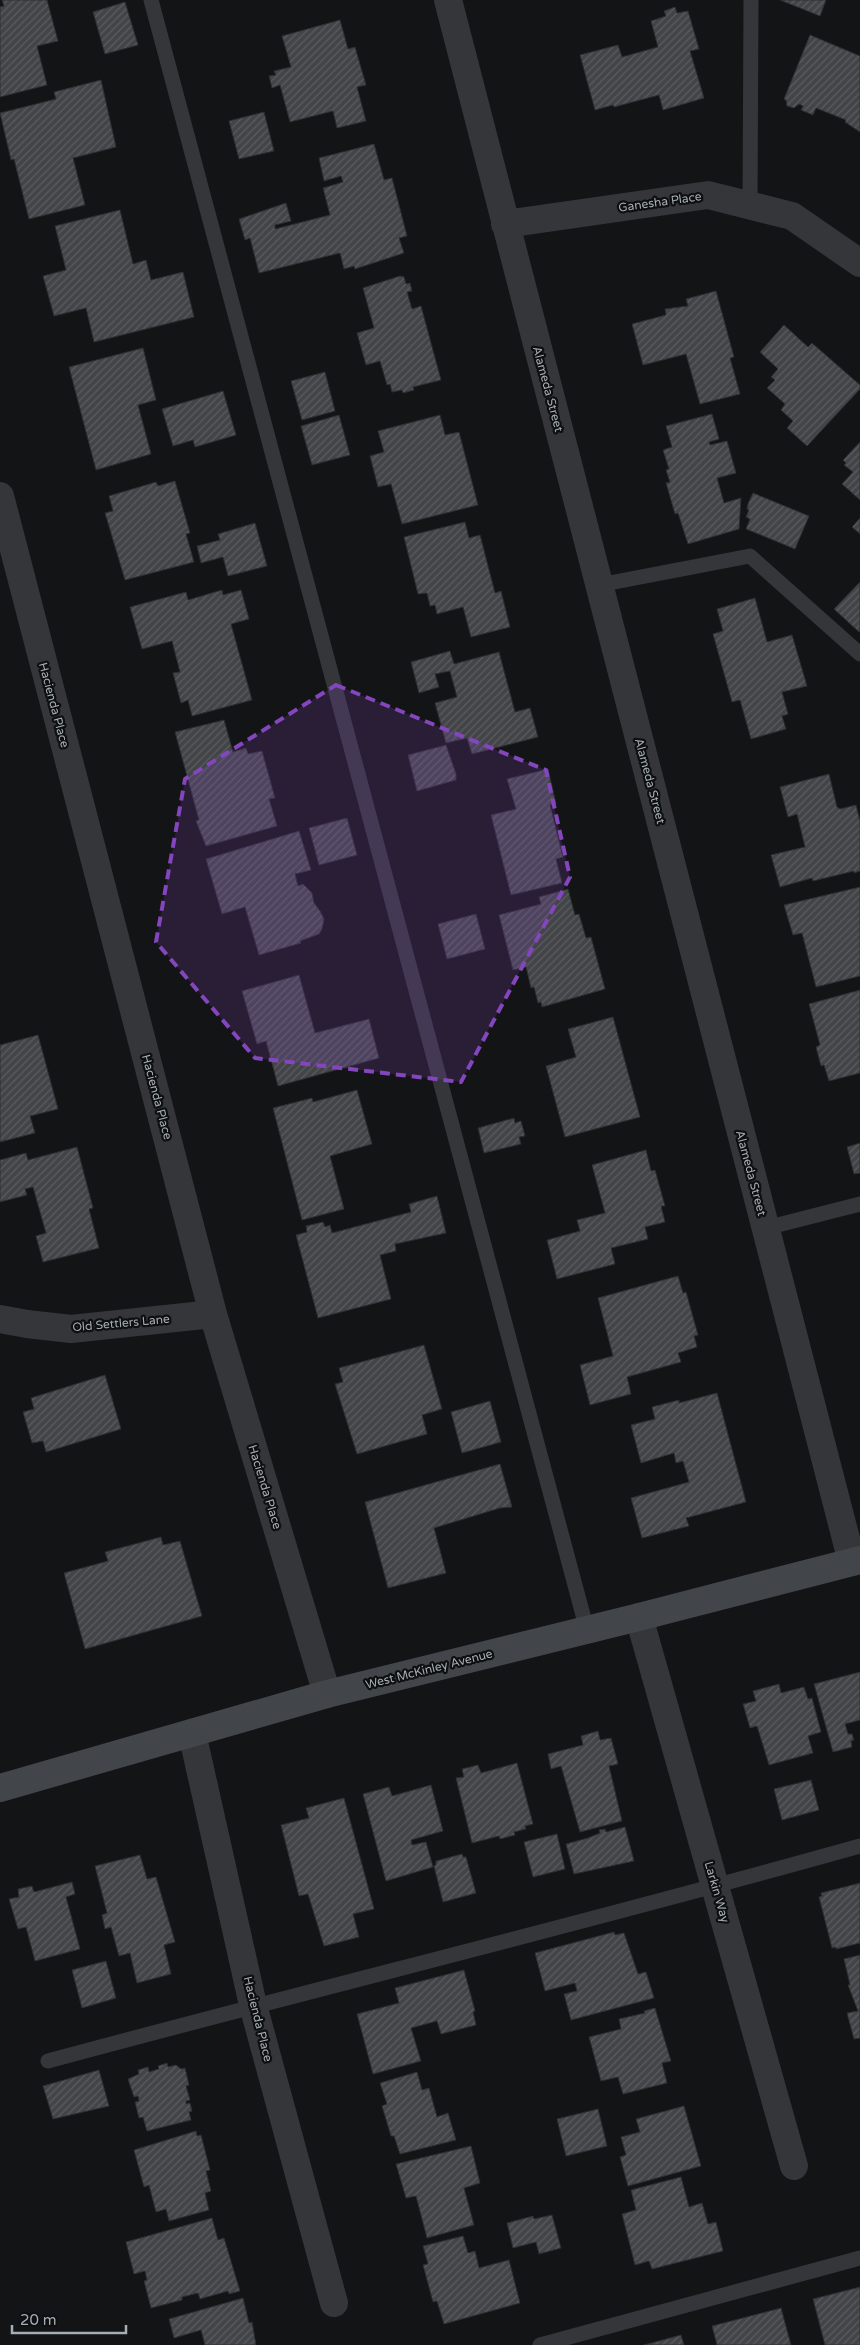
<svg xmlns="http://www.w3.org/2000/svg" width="860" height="2345" viewBox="0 0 860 2345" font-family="'Varela Round',sans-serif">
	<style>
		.building { fill: url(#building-hatch); stroke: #2d2e31 }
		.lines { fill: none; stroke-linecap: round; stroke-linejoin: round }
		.service { stroke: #34363a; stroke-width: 15 }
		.minor { stroke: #34363a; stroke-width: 28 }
		.secondary { stroke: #42464a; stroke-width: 28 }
		.marked { fill: #8346bd; fill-opacity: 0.2; stroke: #8346bd; stroke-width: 4; stroke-dasharray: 10 6; stroke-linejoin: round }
		.labels { text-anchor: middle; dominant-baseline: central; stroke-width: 4.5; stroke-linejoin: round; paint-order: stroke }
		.street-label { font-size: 12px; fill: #a5adb5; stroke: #0e0f10 }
	</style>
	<defs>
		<pattern id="building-hatch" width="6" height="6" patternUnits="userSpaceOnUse" patternTransform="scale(1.25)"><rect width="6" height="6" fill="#424448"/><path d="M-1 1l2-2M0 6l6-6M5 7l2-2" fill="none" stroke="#5a5c60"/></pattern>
	</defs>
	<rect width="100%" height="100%" fill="#131415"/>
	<path class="building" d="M2 0H47L58 41 37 46 47 85 0 97V7L4 6Z
		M780 0H826L820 16Z
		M125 2 138 45 105 54 93 12Z
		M675 7 677 13 688 11 699 49 690 51 704 98 663 110 659 95 614 107 613 105 595 110 580 55 618 45 622 57 658 47 651 21 666 16 664 11Z
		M340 20 348 49 355 47 366 85 357 87 366 121 337 128 333 111 290 122 280 85 272 88 269 76 276 75 274 71 291 67 282 36Z
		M810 35 860 56V132L845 122 846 120 816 108 813 115 801 110 803 106 799 104 794 108 787 106 786 100 784 99Z
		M101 80 116 147 73 158 85 205 29 219 14 159 11 160 0 113 56 99 54 92Z
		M264 112 274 151 239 159 229 121Z
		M374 144 384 180 392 178 407 236 399 238 404 253 355 269 354 266 344 269 340 253 259 273 250 238 245 240 239 219 286 203 291 221 275 225V229L330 215 323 188 343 182 341 176 324 181 319 158Z
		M120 210 133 264 146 260 151 280 183 272 194 317 94 342 86 308 54 316 43 276 66 270 55 226Z
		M400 276 404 277 406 284 410 283 412 291 407 292 412 309 421 306 441 380 413 387 414 390 403 393 402 390 392 392 390 384 387 385 380 361 366 365 357 333 374 328 363 288Z
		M716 291 734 357 730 358 740 394 700 404 686 354 643 365 632 324 666 315 665 309 688 306 686 299Z
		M784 325 808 347 812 343 860 385V389L807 446 787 428 793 421 781 410 785 404 767 388 775 380 771 377 778 369 760 352Z
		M143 348 156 400 138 405 151 454 96 470 69 367Z
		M325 372 335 411 302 420 291 381Z
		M223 391 236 435 195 447 193 440 173 446 162 409Z
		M712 414 719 439 709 442 710 445 727 441 736 473 717 478 724 503 741 498 739 529 688 544 678 513 675 514 666 483 670 482 666 470 669 469 663 450 672 447 666 426Z
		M339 415 350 455 312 465 301 426Z
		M440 415 445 435 459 432 478 505 402 524 391 484 378 487 370 456 384 452 378 431Z
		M860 442V500L842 484 853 472 844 465 846 463 843 460Z
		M175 481 190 533 186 534 194 562 125 580 105 513 113 511 109 496 156 482 158 486Z
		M753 493 809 516 795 549 746 529 750 519 746 517 749 510 747 509 748 504Z
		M860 518V534L852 527Z
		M465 522 469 538 480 535 495 593 501 591 510 627 471 637 463 607 437 614 435 605 430 606 427 593 418 594 404 537Z
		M255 523 267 566 228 576 223 557 201 563 197 546 220 540 218 534Z
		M860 582V631L859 632 834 609Z
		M222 590 223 595 241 590 249 619 231 624 252 700 192 716 188 700 181 703 173 673 180 672 172 641 142 649 130 607 186 592 188 600Z
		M755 598 767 642 792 635 807 686 782 692 788 714 782 716 786 729 751 739 740 700 732 702 713 634 723 631 717 609Z
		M450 651 454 664 499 652 515 712 530 708 538 737 472 754 467 738 446 743 435 703 457 697 450 671 435 674 439 687 419 693 411 662Z
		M224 720 233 752 246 748 248 754 262 751 275 798 269 799 277 826 206 846 196 821 199 820 175 732Z
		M446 745 456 774V780L417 791 408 755Z
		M548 769 556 804 550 805 563 857 556 859 562 883 511 895 491 815 516 809 507 779Z
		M829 774 837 807 840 809 856 805 860 821V871L854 873V871L813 881 812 878 780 887 771 855 805 847 797 814 788 817 780 787Z
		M347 818 357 855 319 865 309 828Z
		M299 831 311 870 295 874 298 886 303 884 312 893 314 903 320 911 324 919 322 929 319 934 300 941 301 943 259 955 245 907 222 914 206 859Z
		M860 887V976L816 987 802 933 793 935 784 905Z
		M568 889 575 915 579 914 586 938 591 937 605 989 542 1007 541 1002 538 1003 534 987 531 988 526 967 513 970 499 915 541 904 539 897Z
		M476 914 485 949 447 959 438 924Z
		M299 975 315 1033 369 1019 379 1058 278 1086 266 1041 257 1044 242 991Z
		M860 990V1073L829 1081 824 1065 821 1066 816 1047 820 1045 809 1004Z
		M613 1017 640 1117 565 1137 546 1066 576 1057 568 1029Z
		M38 1035 58 1109 30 1116 35 1133 0 1142V1045Z
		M357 1090 372 1144 330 1156 344 1209 302 1220 273 1108 312 1098 313 1102Z
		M514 1118 515 1123 521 1121 525 1136 519 1137 521 1144 484 1153 478 1128Z
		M860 1143V1173L854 1174 847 1147Z
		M77 1147 93 1208 89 1209 99 1248 43 1262 36 1236 46 1233 33 1187 25 1189 27 1195 0 1202V1160L26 1153 28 1160Z
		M646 1150 651 1171 655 1170 665 1206H661L665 1222 645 1227 648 1239 611 1248 615 1264 557 1279 547 1240 580 1231 577 1220 605 1213 592 1165Z
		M437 1196 446 1233 395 1244 396 1251 380 1255 391 1299 318 1318 296 1235 307 1232 306 1226 323 1222 325 1227 330 1225 332 1233 411 1212 409 1204Z
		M678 1276 683 1293 686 1292 698 1335 694 1336 697 1347 678 1353 681 1362 627 1377 631 1394 590 1405 580 1365 613 1356 598 1298Z
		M424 1345 442 1409 422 1415 427 1434 357 1454 335 1384 343 1382 339 1368Z
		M105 1375 121 1429 46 1452 43 1441 32 1443 23 1412 34 1409 31 1398Z
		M717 1393 746 1502 686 1518 689 1526 642 1538 631 1498 689 1482 683 1461 676 1463 674 1453 641 1463 631 1425 655 1419 652 1407 679 1400V1403Z
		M490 1401 501 1442 462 1453 451 1412Z
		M500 1464 512 1507 500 1508 434 1528 446 1573 388 1588 365 1502Z
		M161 1537 163 1545 180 1541 202 1616 85 1649 64 1573 108 1561 105 1552Z
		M860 1672V1720L845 1724 848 1734H852L854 1740 851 1741 852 1747 833 1752 814 1684Z
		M779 1684 781 1693 804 1687 808 1699 812 1698 821 1732 808 1736 813 1753 769 1765 757 1726 750 1728 743 1704 756 1701 753 1691Z
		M598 1731 600 1740 611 1738 618 1764 609 1766 622 1821 580 1832 561 1766 551 1769 548 1754 583 1745 581 1736Z
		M517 1763 533 1824 525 1826 526 1829 514 1832 515 1835 500 1839 499 1836 472 1843 456 1778 464 1777 462 1769 478 1765 481 1773Z
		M811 1780 819 1810 782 1820 774 1789Z
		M431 1785 443 1831 411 1840 412 1845 426 1842 433 1867 386 1881 363 1794 389 1787 392 1796Z
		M344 1798 374 1909 353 1914 359 1937 324 1946 308 1894 299 1896 281 1825 309 1818 306 1808Z
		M625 1827 634 1861 574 1874 566 1844 588 1838 600 1833 599 1830 605 1829 606 1832Z
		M557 1834 565 1869 533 1877 524 1842Z
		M462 1854 463 1857H466L476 1893 443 1902 434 1866 436 1865V1861Z
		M140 1855 147 1879 156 1877 175 1942 164 1945 171 1974 137 1983 130 1953 119 1956 111 1927 105 1929 102 1915 107 1913 95 1866Z
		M72 1882 75 1894 66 1897 80 1949 35 1961 26 1927 18 1929 9 1899 19 1897 18 1889 32 1886 34 1892Z
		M860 1883V1943L836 1949V1947L832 1948 819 1897 822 1896 821 1893Z
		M614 1932 615 1935 624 1933 638 1974 646 1972 654 1998 571 2020 564 1994 577 1991 575 1983 545 1991 535 1953Z
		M860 1955V2038L854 2039 847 2013 858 2011 848 1985H850L844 1959Z
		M106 1961 116 1998 82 2008 72 1970Z
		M464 1970 475 2011 473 2012 476 2025 441 2034 437 2021 411 2028 421 2061 373 2074 357 2014 399 2003 395 1988Z
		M655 2008 671 2061 662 2063 667 2083 623 2094 618 2077 601 2081 589 2037 621 2029 619 2019 645 2013 644 2011Z
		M167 2063 168 2067 176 2065 181 2069 185 2068 189 2085 186 2086 190 2100 186 2101V2104L190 2103 192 2111 189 2112 191 2120 147 2131 143 2117 139 2118 135 2102 139 2101 138 2096 134 2097 128 2079 139 2074 138 2070 148 2067 149 2072 159 2069 158 2066Z
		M99 2070 109 2106 53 2119 43 2086Z
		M417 2072 422 2090 429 2088 437 2117 448 2113 456 2140 400 2154 394 2136H391L382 2106 387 2104 380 2083Z
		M684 2106 701 2166 628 2186 620 2157 626 2155 621 2137 640 2132 636 2119Z
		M598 2109 607 2146 566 2156 557 2119Z
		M196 2131 197 2136 201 2135 210 2170 206 2171 211 2191 205 2193 209 2210 169 2221 166 2209 156 2212 149 2185 144 2187 134 2150Z
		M471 2146 480 2183 464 2188 474 2225 427 2238 416 2196 406 2198 396 2164Z
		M681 2177 689 2207 702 2203 708 2224 716 2222 723 2251 652 2269 649 2261 635 2265 622 2214 636 2210 631 2190Z
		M552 2215 561 2248 539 2254 536 2242 513 2248 507 2223 533 2216 534 2219Z
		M212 2218 218 2240 224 2238 240 2291 229 2294 228 2291 200 2299 198 2293 182 2297V2300L151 2308 144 2281 147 2280 145 2271 134 2274 126 2242Z
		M463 2236 468 2253 475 2251 479 2268 509 2260 520 2303 444 2324 437 2301 433 2302 423 2265 428 2264 423 2246Z
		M860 2287V2345H825L813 2299Z
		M243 2298 249 2323 252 2322 256 2345H205L201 2330 174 2338 169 2319Z
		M781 2308 791 2345H717L712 2326Z
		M681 2335 684 2345H644Z"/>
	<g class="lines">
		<path class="service" d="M151 0 587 1630
			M750 206 751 0
			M599 585 750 556 860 654
			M766 1228 860 1204
			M48 2061C318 1988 590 1922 860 1846
			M540 2345 860 2258"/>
		<path class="minor" d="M448 0 852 1562
			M505 224 708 195 792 216 860 263
			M0 496 213 1314 327 1694
			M0 1319 27 1324 71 1329 213 1314
			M639 1617 794 2166
			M192 1733 253 2005 334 2303"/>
		<path class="secondary" d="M0 1788 327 1694 639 1617 860 1560"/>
	</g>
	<path class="marked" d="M336 685 546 770 570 877 461 1082 255 1058 156 942 185 779Z"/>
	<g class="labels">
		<g class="street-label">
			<text transform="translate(660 202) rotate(-8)">Ganesha Place</text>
			<text transform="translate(548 389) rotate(75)">Alameda Street</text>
			<text transform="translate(54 705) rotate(75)">Hacienda Place</text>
			<text transform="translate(650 781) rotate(75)">Alameda Street</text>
			<text transform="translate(157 1097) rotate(75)">Hacienda Place</text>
			<text transform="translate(751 1173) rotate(75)">Alameda Street</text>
			<text transform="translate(121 1323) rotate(-5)">Old Settlers Lane</text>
			<text transform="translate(265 1487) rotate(73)">Hacienda Place</text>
			<text transform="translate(429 1669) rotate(-14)">West McKinley Avenue</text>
			<text transform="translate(717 1892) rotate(74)">Larkin Way</text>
			<text transform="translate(258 2019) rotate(76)">Hacienda Place</text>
		</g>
	</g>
	<path d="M12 2325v8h114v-8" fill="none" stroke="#a5adb5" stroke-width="2.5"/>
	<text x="20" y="2325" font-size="15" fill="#a5adb5" stroke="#0e0f10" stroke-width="4" paint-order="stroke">20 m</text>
</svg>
